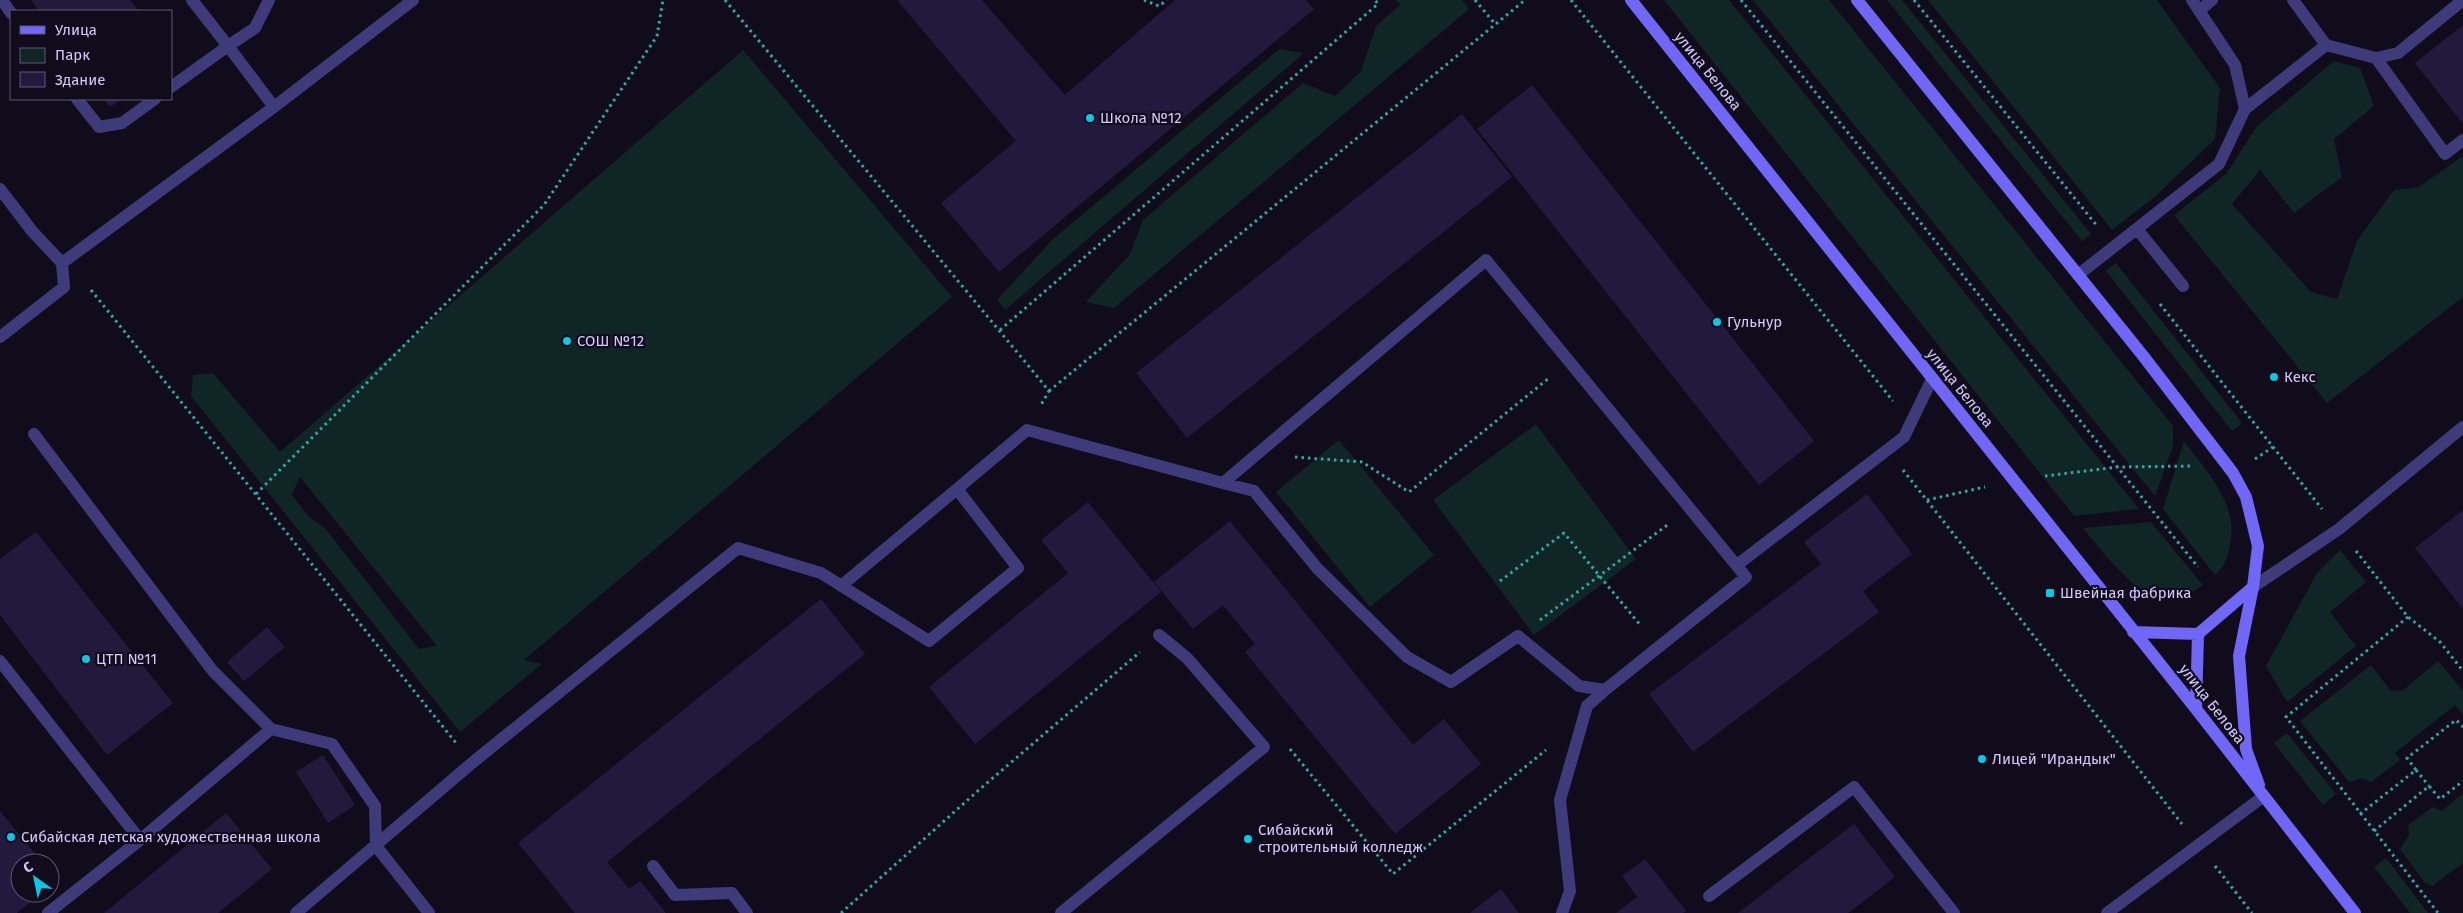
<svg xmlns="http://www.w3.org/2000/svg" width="2463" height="913" viewBox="0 0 2463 913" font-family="'Fira Sans',sans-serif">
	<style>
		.green { fill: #102526; fill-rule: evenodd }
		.building { fill: #221a3c }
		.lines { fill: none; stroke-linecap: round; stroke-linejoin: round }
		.path { stroke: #33a8a6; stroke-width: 3; stroke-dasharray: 2.5 4; stroke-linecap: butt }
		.service { stroke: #3f3a79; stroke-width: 12 }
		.minor { stroke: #3f3a79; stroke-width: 12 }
		.secondary { stroke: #7167f7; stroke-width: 12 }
		.poi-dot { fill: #0cc6e6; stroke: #100c1c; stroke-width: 2 }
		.labels { text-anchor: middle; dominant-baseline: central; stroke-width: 4.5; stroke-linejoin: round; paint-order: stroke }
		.street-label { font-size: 15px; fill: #d3cafc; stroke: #100c1c }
		.poi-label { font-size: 15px; fill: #d3cafc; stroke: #100c1c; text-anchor: start }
	</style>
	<rect width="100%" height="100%" fill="#100c1c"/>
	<path class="green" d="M1396 0H1462L1469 9 1114 308 1086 302 1130 254 1143 220 1303 83 1335 96 1361 71 1376 26 1400 5Z
		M1664 0H1729L2139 509 2074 516Z
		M1753 0H1829L2173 426V446L2155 496Z
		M1887 0H1902L2091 234 2082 241Z
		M1928 0H2157L2220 88 2215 139 2157 195 2112 230Z
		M1279 49 1304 53 1005 310 997 300 1052 240Z
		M743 50 952 297 524 660 542 664 460 732 191 396 193 375 213 373 280 452ZM300 477 437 646 419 649 325 528 309 517 292 495Z
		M2334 61 2360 68 2374 106 2334 139 2342 177 2294 213 2260 170 2232 204 2311 292 2337 299 2357 241 2394 190 2419 187 2461 157 2463 158V297L2327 403 2174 215 2226 174 2257 126Z
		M2116 263 2242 423 2232 431 2106 271Z
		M1536 424 1636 559 1534 635 1433 500Z
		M1339 440 1434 555 1370 607 1276 492Z
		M2184 441C2207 472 2239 504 2230 545 2227 559 2226 565 2215 575L2163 509Z
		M2151 522 2203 585 2186 596 2161 597 2135 586 2110 561 2083 528Z
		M2340 550 2366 582 2330 612 2356 646 2287 702 2266 666 2317 573Z
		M2438 661 2463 691V715L2455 705 2395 753 2400 760 2371 782 2362 778 2349 782 2300 721 2371 665 2390 690 2402 691Z
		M2287 733 2336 794 2323 805 2274 743Z
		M2463 793V863L2432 886 2425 883 2400 849 2409 835 2408 825 2433 807 2442 811Z
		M2386 858 2428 913H2410L2374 867Z"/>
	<path class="building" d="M31 0H130L139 11H39Z
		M897 0H982L1065 95 1175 0H1306L1314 9 999 272 941 203 1016 141Z
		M2463 25V124L2415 63Z
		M1532 85 1814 441 1759 485 1477 129Z
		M104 99H122L110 107Z
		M1462 114 1512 177 1187 438 1136 373Z
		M1867 494 1912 554 1863 591 1879 612 1693 752 1649 694 1821 564 1804 542Z
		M1088 502 1161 592 975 744 929 687 1068 573 1041 540Z
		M2463 510V609L2415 548Z
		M1230 521 1413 745 1444 719 1481 764 1395 834 1245 652 1255 644 1223 605 1193 629 1154 582Z
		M36 532 173 703 107 755 0 615V559Z
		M821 599 865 654 607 862 629 889 640 881 666 913H575L518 843Z
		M267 627 285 647 244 681 227 662Z
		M323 755 355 805 328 823 296 772Z
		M0 811 43 863H20V893H41L17 913H0Z
		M226 813 272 869 218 913H104Z
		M1854 824 1895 877 1848 913H1738Z
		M1645 859 1686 911 1683 913H1616L1637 897 1622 876Z
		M1501 889 1519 913H1470Z"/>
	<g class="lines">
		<path class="path" d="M725 0 1036 375 1049 391 1041 405
			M1144 0 1159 6 1167 0
			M1475 0 1495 24
			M1571 0 1893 401
			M1741 0 2198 567
			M1914 0 2098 227
			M91 290 456 743
			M2160 304 2322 509
			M1000 330 1378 4 1375 0
			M1049 391 1525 0
			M1295 457 1362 462 1409 492 1549 378
			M2255 459 2273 447
			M1903 470 2182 824
			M2045 476 2118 467 2193 466
			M256 494 544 205 657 36 663 0
			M1927 500 1985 487
			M2356 551 2408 617 2440 642 2463 671
			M1500 581 1564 533 1641 626
			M2408 617 2286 717 2438 913
			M1540 620 1670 523
			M1290 749 1393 874 1546 750
			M2416 770 2429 786
			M2360 814 2416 770 2407 758 2456 720 2463 727
			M2374 831 2429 786 2440 799 2463 781
			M2215 866 2252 913
			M841 913 980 789 1140 652"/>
		<path class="service" d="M2 0 11 13
			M192 0 228 46 255 28 269 0
			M2293 0 2326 45
			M2199 11 2212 0
			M2376 58 2445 154 2463 140
			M171 87 228 46 274 107 413 0
			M77 99 99 127 122 123 155 99
			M2245 109 2326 45 2376 58 2398 53 2463 0
			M0 189 32 231 62 263 274 107
			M2137 229 2183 286
			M2078 275 2219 164 2245 109 2235 65 2192 0
			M0 337 64 287 62 263
			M34 434 212 670 271 729
			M1737 565 1904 437 1932 379
			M841 586 957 489
			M2253 587 2339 529 2463 427
			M0 661 140 840 271 729 332 744 375 806 376 846
			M653 866 675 895 732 893 747 913
			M1709 896 1854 787 1954 913
			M48 913 140 840
			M296 913 472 763 738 548 821 573 929 641 1018 568 957 489 1027 430 1223 483 1486 260 1746 577 1605 690 1579 686 1518 636 1451 682 1407 657 1317 568 1254 491 1223 483
			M1061 913 1264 747 1187 658 1159 635
			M1562 913 1570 891 1560 800 1587 706 1605 690
			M2107 913 2264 796"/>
		<path class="minor" d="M376 846 429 913"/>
		<path class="secondary" d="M1631 0 2196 709 2355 913
			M1857 0 2144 357 2233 473 2246 497 2258 546 2253 587 2239 656 2246 749 2259 785
			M2133 632 2198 634 2253 587
			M2196 709 2198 634"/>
	</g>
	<g class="poi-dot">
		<circle cx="1090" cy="118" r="5"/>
		<circle cx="1717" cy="322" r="5"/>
		<circle cx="567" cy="341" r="5"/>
		<circle cx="2274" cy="377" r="5"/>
		<rect x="2045" y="588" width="10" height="10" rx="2.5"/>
		<circle cx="86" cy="659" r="5"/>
		<circle cx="1982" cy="759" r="5"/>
		<circle cx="11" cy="837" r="5"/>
		<circle cx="1248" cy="839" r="5"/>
	</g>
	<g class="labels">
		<g class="street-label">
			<text transform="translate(1708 71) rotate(51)">улица Белова</text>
			<text transform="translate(1960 388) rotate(51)">улица Белова</text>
			<text transform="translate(2212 704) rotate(52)">улица Белова</text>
		</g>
		<g class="poi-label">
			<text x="1100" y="118">Школа №12</text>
			<text x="1727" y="322">Гульнур</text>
			<text x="577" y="341">СОШ №12</text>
			<text x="2284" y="377">Кекс</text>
			<text x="2060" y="593">Швейная фабрика</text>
			<text x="96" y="659">ЦТП №11</text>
			<text x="1992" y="759">Лицей "Ирандык"</text>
			<text x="1258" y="830">Сибайский<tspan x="1258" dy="17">строительный колледж</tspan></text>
			<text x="21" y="837">Сибайская детская художественная школа</text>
		</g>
	</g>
	<rect x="10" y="10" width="162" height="90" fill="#100c1c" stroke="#5e5876"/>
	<rect x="20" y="26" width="25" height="8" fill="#7167f7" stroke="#5e5876"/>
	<text x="55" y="35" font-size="15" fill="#d3cafc">Улица</text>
	<rect x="20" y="48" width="25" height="15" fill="#102526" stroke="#5e5876"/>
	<text x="55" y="60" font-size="15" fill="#d3cafc">Парк</text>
	<rect x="20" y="72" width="25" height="15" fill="#221a3c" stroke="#5e5876"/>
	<text x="55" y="85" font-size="15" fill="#d3cafc">Здание</text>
	<g transform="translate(35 878) rotate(327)"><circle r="24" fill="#100c1c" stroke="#5e5876"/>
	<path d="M0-4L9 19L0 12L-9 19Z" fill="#0cc6e6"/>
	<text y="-8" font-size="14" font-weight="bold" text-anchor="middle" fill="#d3cafc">С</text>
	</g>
</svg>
